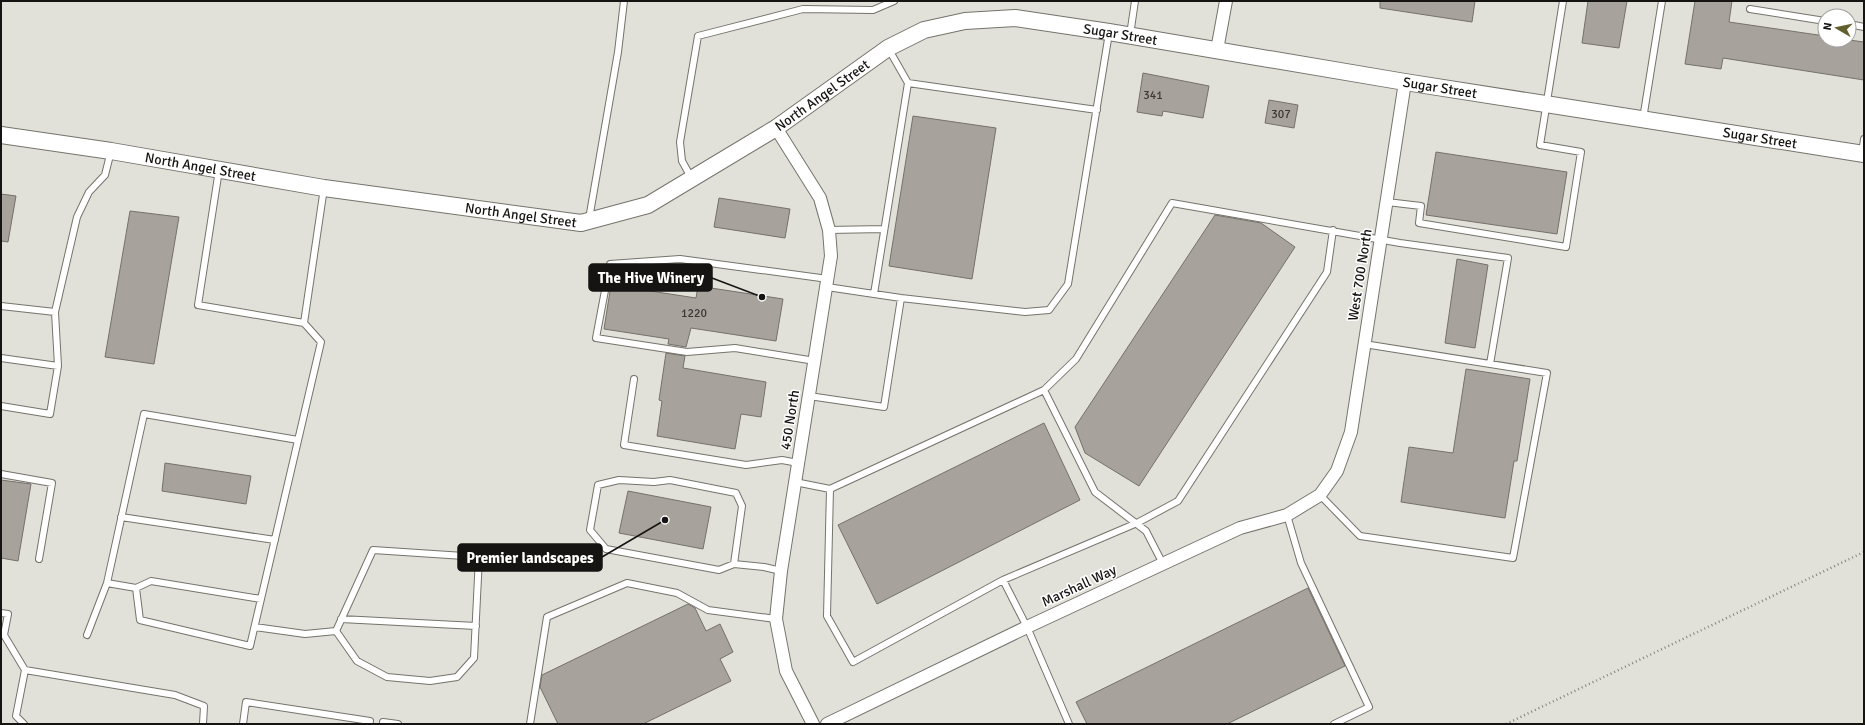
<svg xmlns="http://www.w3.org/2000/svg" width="1865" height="725" viewBox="0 0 1865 725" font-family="Signika,sans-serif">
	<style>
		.building { fill: #a8a29d; stroke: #75706b }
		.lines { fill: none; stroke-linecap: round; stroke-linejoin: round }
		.service-casing { stroke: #74736c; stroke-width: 8 }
		.minor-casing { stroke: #74736c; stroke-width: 14 }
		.tertiary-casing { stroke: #74736c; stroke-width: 18 }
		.path { stroke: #85847e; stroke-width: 2.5; stroke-dasharray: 1 3; stroke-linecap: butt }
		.service { stroke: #fff; stroke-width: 6 }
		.minor { stroke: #fff; stroke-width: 12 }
		.tertiary { stroke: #fff; stroke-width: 16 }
		.labels { text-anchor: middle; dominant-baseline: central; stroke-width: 3; stroke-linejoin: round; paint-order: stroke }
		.number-label { font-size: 12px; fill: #3a3835 }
		.street-label { font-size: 14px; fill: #151412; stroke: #fff }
		.leader { fill: none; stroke: #151412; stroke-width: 1.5 }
		.callout-dot { fill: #151412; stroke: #fff; stroke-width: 1.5 }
		.callout { fill: #151412; stroke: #151412; stroke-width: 1.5 }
		.callout-label { font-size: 15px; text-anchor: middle; font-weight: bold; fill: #fff }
	</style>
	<rect width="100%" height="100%" fill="#e2e1d9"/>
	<path class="building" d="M1380 1H1475L1472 22 1380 8Z
		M1588 1H1627L1619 48 1582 43Z
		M1695 1H1732L1729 22 1825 36V40H1849L1864 42V80L1723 58 1721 69 1685 64Z
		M1143 73 1209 86 1203 118 1163 111 1162 116 1137 112Z
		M1269 100 1298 105 1294 128 1265 123Z
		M913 116 996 128 972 279 889 266Z
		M1436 152 1567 172 1557 234 1426 215Z
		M1 194 16 196 8 242 1 241Z
		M719 198 790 209 785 238 714 227Z
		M130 211 179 217 154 364 105 357Z
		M1215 215 1261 223 1295 247 1139 486 1085 453 1075 427Z
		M1457 259 1488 265 1475 348 1445 343Z
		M611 285 696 298 698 286 783 299 776 341 691 328 686 347 668 344 669 339 604 329Z
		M666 353 685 356 683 368 766 382 761 417 741 414 735 449 657 436 662 401 659 400Z
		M1466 369 1530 379 1517 461H1514L1505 518 1401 502 1409 447 1453 453Z
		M1044 423 1080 500 877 604 838 525Z
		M165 463 251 476 246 504 162 491Z
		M1 480 31 484 18 561 1 558Z
		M628 491 711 507 703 549 619 533Z
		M1308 588 1345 666 1227 724H1087L1076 702Z
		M688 604 695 608 706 631 720 624 733 652 720 659 731 681 643 724H558L540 687 542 675Z"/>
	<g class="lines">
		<g class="service-casing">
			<path id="service" d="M1750 9 1825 21
				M1849 24 1864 27
				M1130 35 1135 1
				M908 83 1097 110
				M1643 119 1662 1
				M1862 153 1864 139
				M219 170 198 305 304 323 324 188
				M692 179 682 161 680 142 698 36 803 9 873 10 894 1
				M1387 202 1421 206 1419 223 1566 247 1581 152 1540 145 1563 1
				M589 219 618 52 624 1
				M829 230 884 229
				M827 287 901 298 1025 312 1049 310 1068 284 1109 33
				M874 294 908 83 888 48
				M1 306 55 312
				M1 358 58 366
				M815 361 735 348 687 352 596 338 610 264 680 259 828 279
				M634 379 624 445 746 465 782 460 798 463
				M1044 390 1095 492 1146 531 1163 564
				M809 396 884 407 901 298
				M1 406 50 414 58 366 55 312 77 217 89 192 105 175 111 151
				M1 474 52 483 39 559
				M795 482 830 489 1044 390 1076 359 1172 203 1400 243 1508 258 1490 364
				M830 489 827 616 853 662 1003 580 1137 523 1178 501 1327 272 1333 230
				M1320 495 1360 536 1513 558 1547 373 1364 344
				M1287 515 1301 563 1369 707 1334 724
				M121 517 275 540
				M734 564 742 506 736 493 670 480 654 482 619 480 598 485 590 530 606 549 719 570 734 564 764 567 781 571
				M1003 580 1027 627 1069 724
				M107 583 136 588 140 620 250 646 321 342 304 323
				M136 588 151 581 261 599
				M1 613 8 614 4 635 25 670 16 716 24 724
				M341 619 476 626
				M255 627 305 634 336 631 373 550 479 557 474 658 457 677 430 681 387 677 357 661 336 631
				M87 635 107 583 144 414 298 440
				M25 670 175 695 204 706 203 724
				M243 724 246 702 370 721 369 724
				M383 724V722L398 724
				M530 724 547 617 627 583 677 593 708 610 776 619"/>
		</g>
		<g class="minor-casing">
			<path id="minor" d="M1217 50 1226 1
				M776 128 820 198 829 230 831 256 781 571 776 619 786 671 813 724
				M827 724 1027 627 1240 528 1287 515 1320 495 1337 471 1351 432 1405 82"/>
		</g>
		<g class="tertiary-casing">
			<g id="tertiary">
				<path id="s1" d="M1 135 111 151 324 188 581 223 648 205 776 128 888 48 924 30 965 21 1015 18 1109 32 1405 82 1864 154"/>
			</g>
		</g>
		<path class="path" d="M1506 724 1864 552"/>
		<use href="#service" class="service"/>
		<use href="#minor" class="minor"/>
		<use href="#tertiary" class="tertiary"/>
	</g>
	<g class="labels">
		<g class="number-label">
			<text x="1153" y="95">341</text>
			<text x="1281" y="114">307</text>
			<text x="694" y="313">1220</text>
		</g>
		<g class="street-label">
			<text stroke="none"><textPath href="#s1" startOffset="1182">Sugar Street</textPath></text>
			<text stroke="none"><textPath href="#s1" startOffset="1506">Sugar Street</textPath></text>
			<text stroke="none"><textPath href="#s1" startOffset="862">North Angel Street</textPath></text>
			<text stroke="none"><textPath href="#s1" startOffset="1830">Sugar Street</textPath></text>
			<text stroke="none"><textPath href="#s1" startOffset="202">North Angel Street</textPath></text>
			<text stroke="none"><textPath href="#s1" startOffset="526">North Angel Street</textPath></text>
			<text transform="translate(1360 275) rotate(-81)">West 700 North</text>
			<text transform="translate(790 420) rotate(-81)">450 North</text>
			<text transform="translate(1079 586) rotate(-25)">Marshall Way</text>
		</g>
	</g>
	<path class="leader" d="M762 297L712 278M665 520L602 557"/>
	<g class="callout-dot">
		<circle cx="762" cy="297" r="4"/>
		<circle cx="665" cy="520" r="4"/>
	</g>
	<g class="callout">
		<rect x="589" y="264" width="123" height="27" rx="4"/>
		<rect x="458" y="544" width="144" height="27" rx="4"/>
	</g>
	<g class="callout-label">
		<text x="651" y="283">The Hive Winery</text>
		<text x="530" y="563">Premier landscapes</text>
	</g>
	<rect width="1865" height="725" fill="none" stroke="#151412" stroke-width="4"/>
	<g transform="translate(1837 28) rotate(279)"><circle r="19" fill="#ffffff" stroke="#a1a1a0"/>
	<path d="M0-3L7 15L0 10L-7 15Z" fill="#61602c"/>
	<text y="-6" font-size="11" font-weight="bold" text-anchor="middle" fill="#151412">N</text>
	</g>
</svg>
